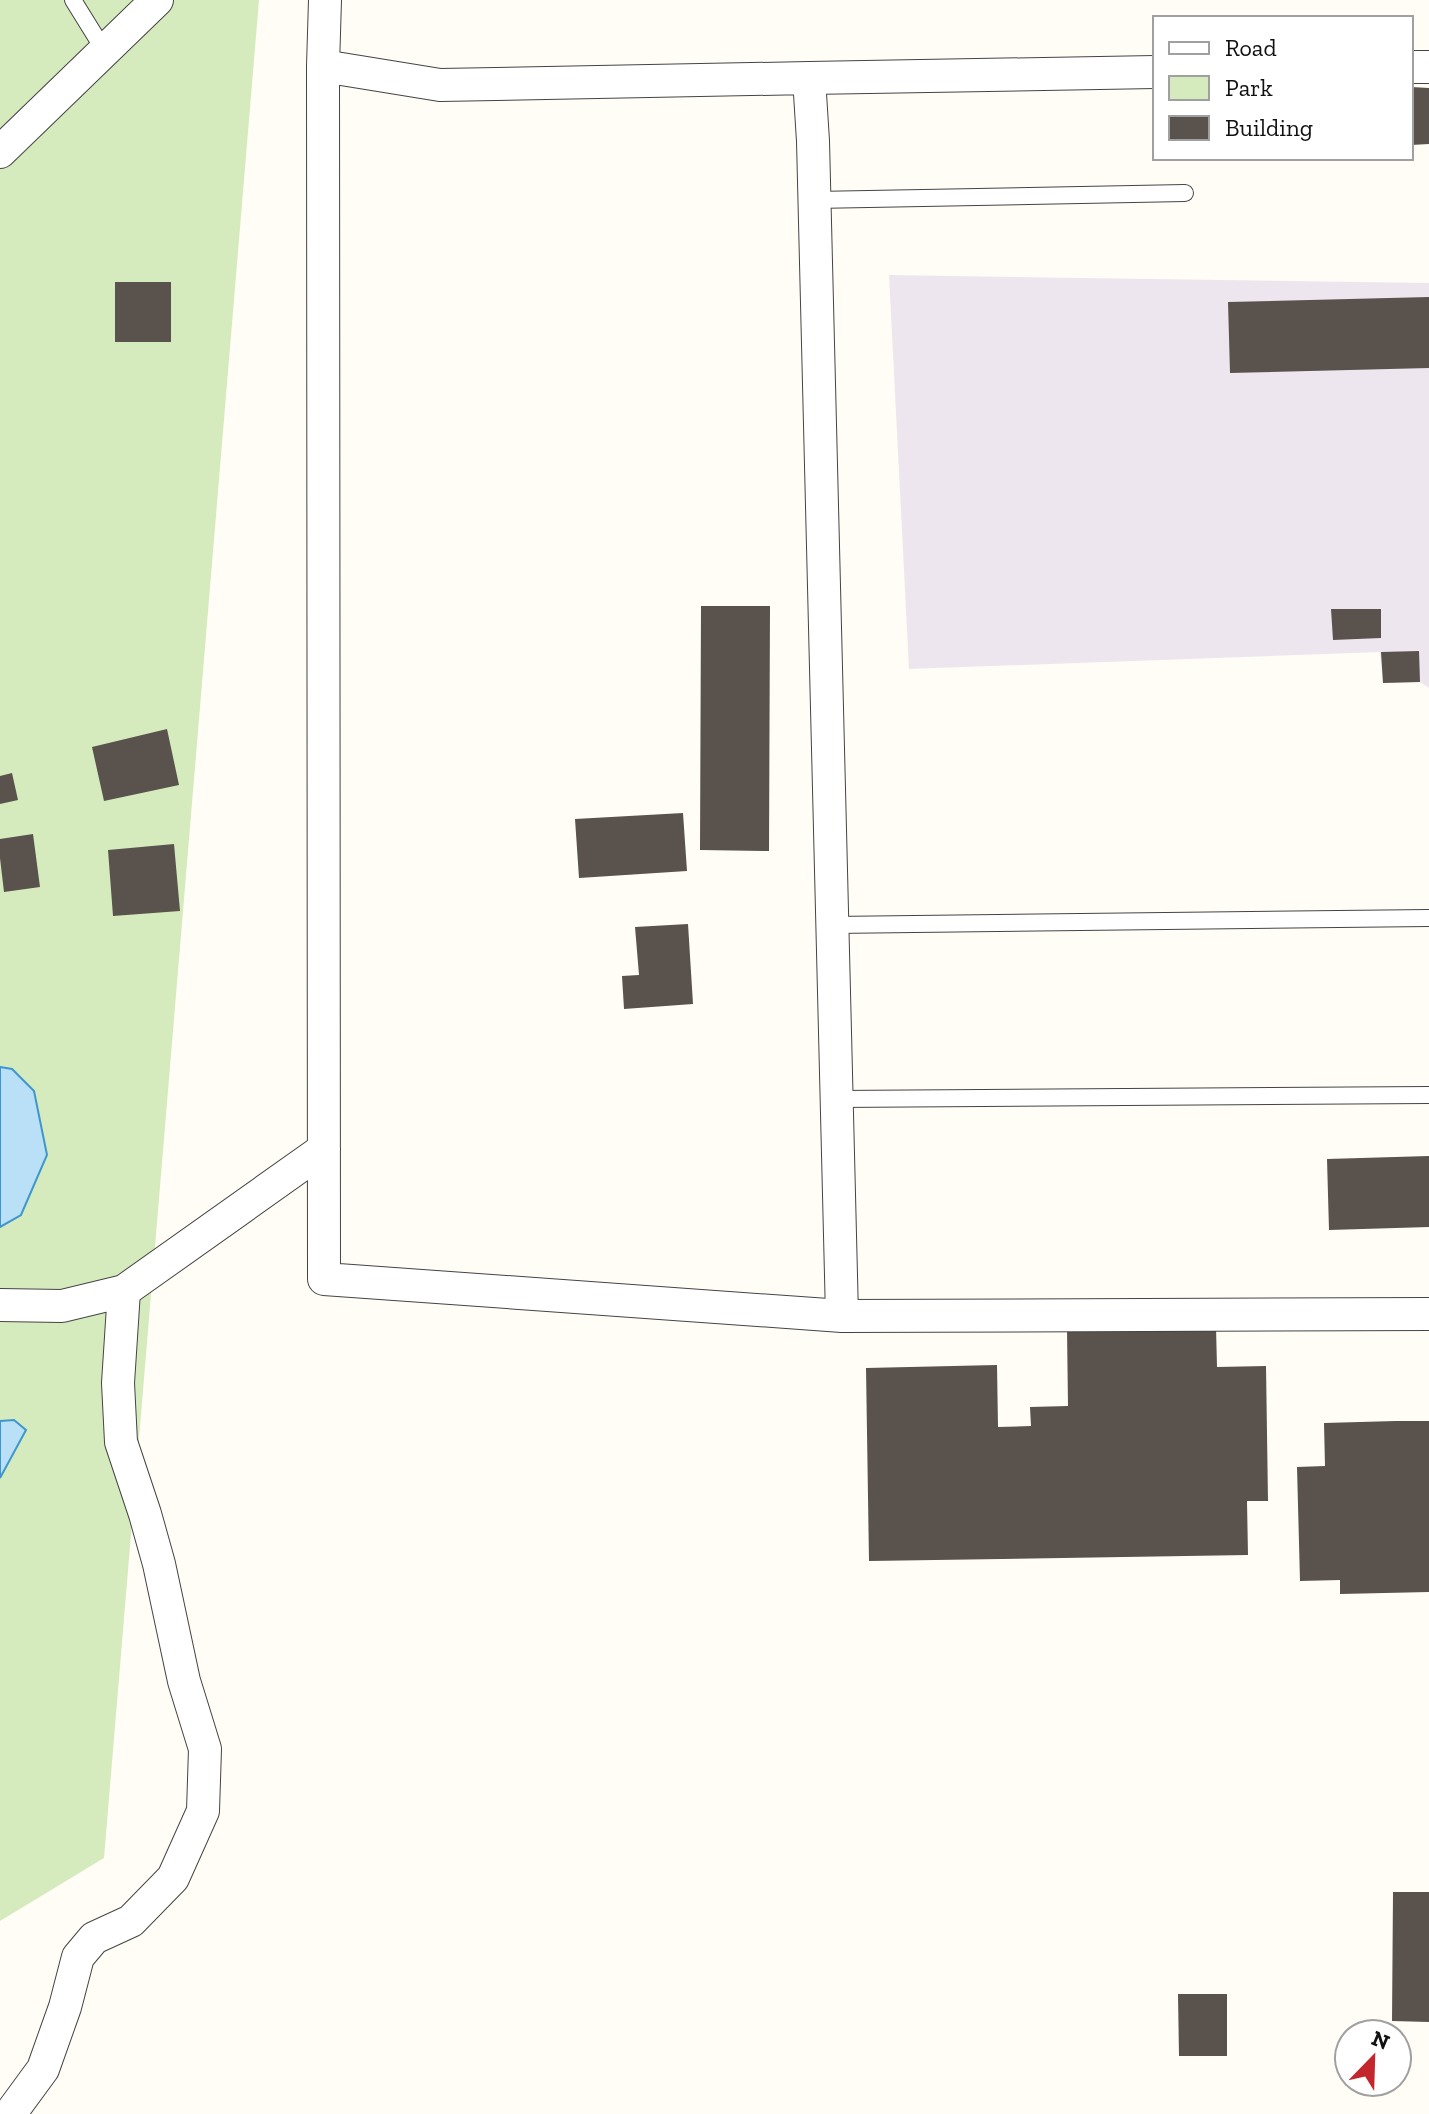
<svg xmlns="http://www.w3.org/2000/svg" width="1429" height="2114" viewBox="0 0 1429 2114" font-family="'Zilla Slab',serif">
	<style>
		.industrial { fill: #eee6ef }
		.green { fill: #d5ebbd }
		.water { fill: #b9e0f7; stroke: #3f96cf; stroke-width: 2 }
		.building { fill: #5a524d }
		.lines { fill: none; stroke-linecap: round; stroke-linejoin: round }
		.lane-casing { stroke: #444; stroke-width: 18 }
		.street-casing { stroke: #444; stroke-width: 34 }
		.lane { stroke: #fff; stroke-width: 16 }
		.street { stroke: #fff; stroke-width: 32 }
	</style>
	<rect width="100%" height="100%" fill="#fffdf5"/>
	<path class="industrial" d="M889 275 1429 283V688L1420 682 1383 683 1380 652 909 669Z"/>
	<path class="green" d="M0 0H259L104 1858 0 1921Z"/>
	<path class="water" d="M0 1067 12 1069 34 1091 47 1155 21 1215 0 1227Z
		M14 1420 26 1430 0 1478V1421Z"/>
	<path class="building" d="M1411 87 1429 88V144L1411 145Z
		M115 282H171V342H115Z
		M1429 297V368L1230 373 1228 302Z
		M701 606H770L769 851 700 850Z
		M1331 609H1381V638L1333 640Z
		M1419 651 1420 682 1383 683 1381 652Z
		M167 729 179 785 104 801 92 747Z
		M12 773 18 800 0 804V776Z
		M683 813 687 871 579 878 575 819Z
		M33 834 40 887 4 892 0 858V839Z
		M174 844 180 911 113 916 108 850Z
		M688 924 693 1004 624 1009 622 976 639 975 635 927Z
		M1429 1156V1227L1329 1230 1327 1159Z
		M1216 1327 1217 1367 1266 1366 1268 1501H1247L1248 1555 869 1561 866 1368 997 1365 998 1427 1031 1426 1030 1407 1068 1406 1067 1329Z
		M1396 1421H1429V1592L1340 1594V1580L1300 1581 1297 1467 1325 1466 1324 1423Z
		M1393 1892H1429V2022L1392 2021Z
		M1178 1994H1227V2056H1179Z"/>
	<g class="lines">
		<g class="lane-casing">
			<path id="lane" d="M73 0 104 50
				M814 200 1185 193
				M832 925 1429 918
				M837 1099 1429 1095"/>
		</g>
		<g class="street-casing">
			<path id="street" d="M325 0 323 66 440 85 809 78 813 141 842 1316 1429 1314
				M323 66 324 1279 842 1316
				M1411 67H1429
				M809 78 1155 72
				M0 152 157 0
				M0 1305 62 1306 124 1291 324 1149
				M10 2114 43 2069 65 2007 78 1957 94 1938 131 1921 173 1878 203 1811 205 1749 184 1681 159 1564 145 1514 121 1442 118 1383 124 1291"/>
		</g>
		<use href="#lane" class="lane"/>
		<use href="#street" class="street"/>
	</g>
	<rect x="1153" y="16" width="260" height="144" fill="#ffffff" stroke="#a0a0a0" stroke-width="2"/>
	<rect x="1169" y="42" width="40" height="12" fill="#ffffff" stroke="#a0a0a0" stroke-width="2"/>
	<text x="1225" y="56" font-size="24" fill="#111111">Road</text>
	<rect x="1169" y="76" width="40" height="24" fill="#d5ebbd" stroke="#a0a0a0" stroke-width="2"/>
	<text x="1225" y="96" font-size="24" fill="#111111">Park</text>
	<rect x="1169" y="116" width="40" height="24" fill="#5a524d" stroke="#a0a0a0" stroke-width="2"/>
	<text x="1225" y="136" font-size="24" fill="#111111">Building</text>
	<g transform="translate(1373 2058) rotate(23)"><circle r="38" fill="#ffffff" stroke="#a0a0a0" stroke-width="2"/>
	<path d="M0-6L14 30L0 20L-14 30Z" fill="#c4262e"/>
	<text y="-12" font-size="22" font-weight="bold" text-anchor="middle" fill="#111111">N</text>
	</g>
</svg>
